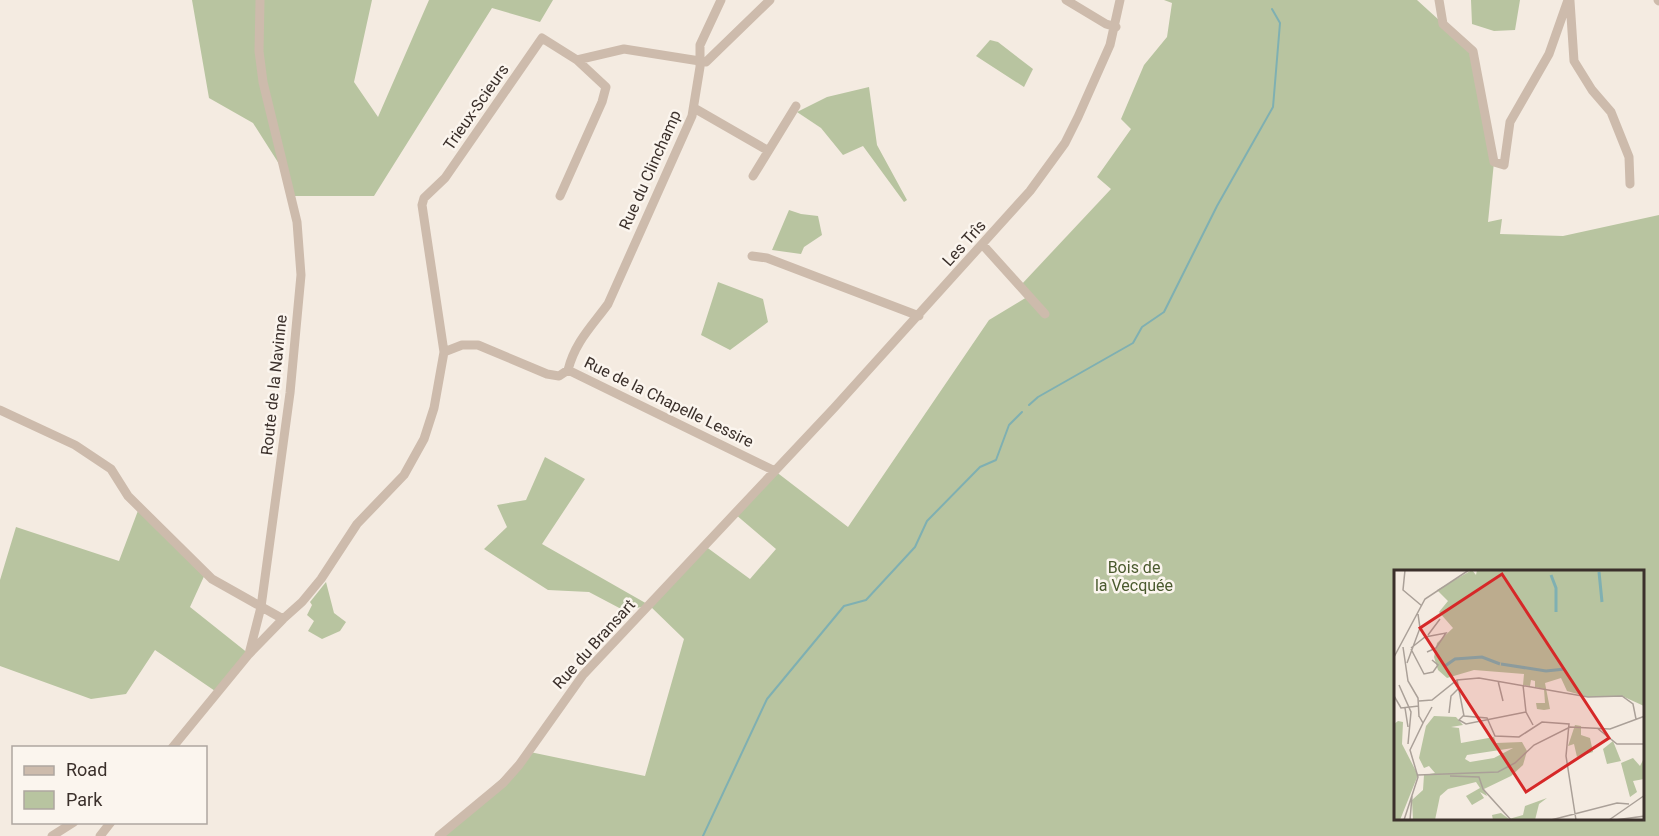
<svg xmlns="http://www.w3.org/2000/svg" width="1659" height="836" viewBox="0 0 1659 836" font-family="Roboto,sans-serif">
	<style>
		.green { fill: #b8c4a0; fill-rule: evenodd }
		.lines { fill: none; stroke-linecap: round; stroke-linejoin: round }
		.stream { stroke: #7fb0b2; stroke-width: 2 }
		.minor { stroke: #cdbbac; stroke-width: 9 }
		.labels { text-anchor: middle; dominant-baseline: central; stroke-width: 5; stroke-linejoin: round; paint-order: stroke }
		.street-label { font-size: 16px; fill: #3b302b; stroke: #fbf5ee }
		.park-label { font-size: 16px; fill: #4a5a2e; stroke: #fbf5ee }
		.inset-river { fill: none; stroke: #7fb0b2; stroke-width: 3 }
		.inset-road { fill: none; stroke: #aaa098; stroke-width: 1.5 }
		.view { fill: #d62828; fill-opacity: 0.15; stroke: #d62828; stroke-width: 3 }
		.inset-edge { fill: none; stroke: #3b302b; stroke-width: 3 }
	</style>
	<rect width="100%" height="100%" fill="#f4ebe1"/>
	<path class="green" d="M192 0H372L354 82 378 117 429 0H553L540 22 492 8 374 196H291L281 167 253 123 209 98Z
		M1164 0H1417L1473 51 1494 162 1488 222 1502 219 1500 234 1563 236 1659 215V836H439L530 752 645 776 684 639 649 605 625 611 589 592 548 590 484 549 507 527 497 505 526 500 545 457 585 479 542 544 649 605 705 546 750 579 776 549 735 514 775 471 848 527 989 320 1027 297 1021 285 1111 189 1097 177 1131 129 1121 119 1144 65 1167 37 1172 3ZM1395 572H1642V820H1395Z
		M1471 0H1520L1515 30 1494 31 1472 24Z
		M990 40 998 42 1033 69 1024 87 976 56Z
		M869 87 877 145 907 200 904 202 863 146 843 155 821 128 797 112 827 97Z
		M789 210 801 214 818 216 822 235 804 247 801 254 772 250Z
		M718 282 763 299 768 322 730 350 701 335Z
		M139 508 206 572 190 607 249 654 218 693 155 650 126 694 91 699 0 666V580L16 527 119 561Z
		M326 582 334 613 346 622 340 631 322 639 308 631 314 621 307 615 312 605 310 602Z"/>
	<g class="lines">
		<path class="stream" d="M1029 405 1038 397 1133 343 1142 327 1164 312 1217 206 1273 107 1280 23 1272 9
			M1642 614H1644
			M703 836 767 699 844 606 866 600 915 547 927 521 980 467 996 460 1009 425 1022 412"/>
		<path class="minor" d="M1066 0 1106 24 1116 27
			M1439 0 1443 24 1473 51 1494 162 1504 165 1510 122 1549 54 1568 0
			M1658 0 1659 1
			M1570 1 1574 61 1592 90 1611 112 1629 157 1630 184
			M694 108 767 150
			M753 176 796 106
			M560 196 602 102 606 87 577 60
			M982 244 1045 314
			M752 256 767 258 919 316
			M444 352 462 345H478L547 374 559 376 568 370 775 471
			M568 370C575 342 592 326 608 304L692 116 700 67V45L721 0
			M0 410 75 445 111 469 128 496 212 579 283 619 302 602 321 579 357 524 404 475 424 439 434 408 444 352 422 205 424 198 445 178 542 38 577 60 624 49 706 62 770 0
			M249 654 283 619
			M172 748 249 654 261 607 290 393 301 275 297 222 263 82 259 51 260 0
			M52 836 74 822
			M100 836 111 822
			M439 836 503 783 519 765 583 675 834 408 1030 191 1065 143 1078 117 1110 45 1120 0"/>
	</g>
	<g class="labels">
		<g class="street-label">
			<text transform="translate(476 107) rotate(-55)">Trieux-Scieurs</text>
			<text transform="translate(650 170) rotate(-66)">Rue du Clinchamp</text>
			<text transform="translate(964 243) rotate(-48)">Les Trîs</text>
			<text transform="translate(274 385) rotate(-84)">Route de la Navinne</text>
			<text transform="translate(669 402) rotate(26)">Rue de la Chapelle Lessire</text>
			<text transform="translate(594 644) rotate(-48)">Rue du Bransart</text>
		</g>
		<g class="park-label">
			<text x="1134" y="567">Bois de<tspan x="1134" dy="18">la Vecquée</tspan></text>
		</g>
	</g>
	<g transform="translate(1394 570)">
		<rect width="250" height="250" fill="#f4ebe1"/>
		<path d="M78 0 82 5 83 0H250V136L228 126 194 127 173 121 167 108 151 113 156 139 150 140 143 139 142 133H151L150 119 141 117V111L137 110 136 116 129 115 130 104 80 100 53 108 44 100 40 87 43 73 59 58 45 42 54 31 43 20ZM40 146 62 147 69 155 57 157 65 158 67 173 100 167 102 173 128 172 133 181 129 195 117 206 90 219 93 226 86 222 90 228 78 235 72 226 86 218 82 212 54 219 46 226 41 250H19L18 230 29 220 30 205 41 203 35 196 30 198 25 188 32 156ZM119 178 100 188 76 192 71 189 73 185ZM4 151 9 152 8 174 24 205 6 250H0V154ZM181 155 187 156V165L196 168 199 182 183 187 180 174 174 176ZM219 171 227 191 213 194 209 179ZM239 188 246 196 250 188V209L239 211 243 222 236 227 227 193ZM153 228 145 234 141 250H99L98 245 107 243 115 249 129 245 131 236Z" fill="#b8c4a0" fill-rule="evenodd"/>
		<path class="inset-river" d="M205 2 208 32M157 5 162 18V42M107 94 152 101 171 99M51 96 61 89 88 87 106 94"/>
		<path class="inset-road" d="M11 0 9 20 28 36M34 65 46 49M9 77 14 111 24 128 25 147M17 78 31 67 52 63 42 78 33 82M17 79 30 104 39 102 44 95 38 90M0 87 31 29 75 0M13 93 26 58 24 44M63 110 70 146 93 148 101 166 125 167 148 152 175 154 172 186 182 250M104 111 109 131M5 115 17 142 14 174M129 115 132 142 139 155M0 126 7 138 25 136M25 131 38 130 63 110 85 108 194 127 228 126 239 134 242 149M11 138 14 157M55 143 57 126 64 119M70 145 65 150 72 154 132 142M29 153 38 137M203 158 223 174H251M24 205 104 202 121 193 140 175 176 157 216 159 251 146M56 206 85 207 89 219 117 250M10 250 24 207 16 180 29 153 25 146M16 250 18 226M157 250 223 233 235 234M215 250 251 225M221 250 251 246"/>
		<path class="view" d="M108 4 215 168 132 222 26 58Z"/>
		<rect width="250" height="250" class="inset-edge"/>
	</g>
	<rect x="12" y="746" width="195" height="78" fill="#fbf5ee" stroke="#aea6a0" stroke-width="1.5"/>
	<rect x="24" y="766" width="30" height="9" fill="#cdbbac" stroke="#aea6a0" stroke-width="1.5"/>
	<text x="66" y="776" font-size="18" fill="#3b302b">Road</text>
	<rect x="24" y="791" width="30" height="18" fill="#b8c4a0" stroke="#aea6a0" stroke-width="1.5"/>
	<text x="66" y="806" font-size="18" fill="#3b302b">Park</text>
</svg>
